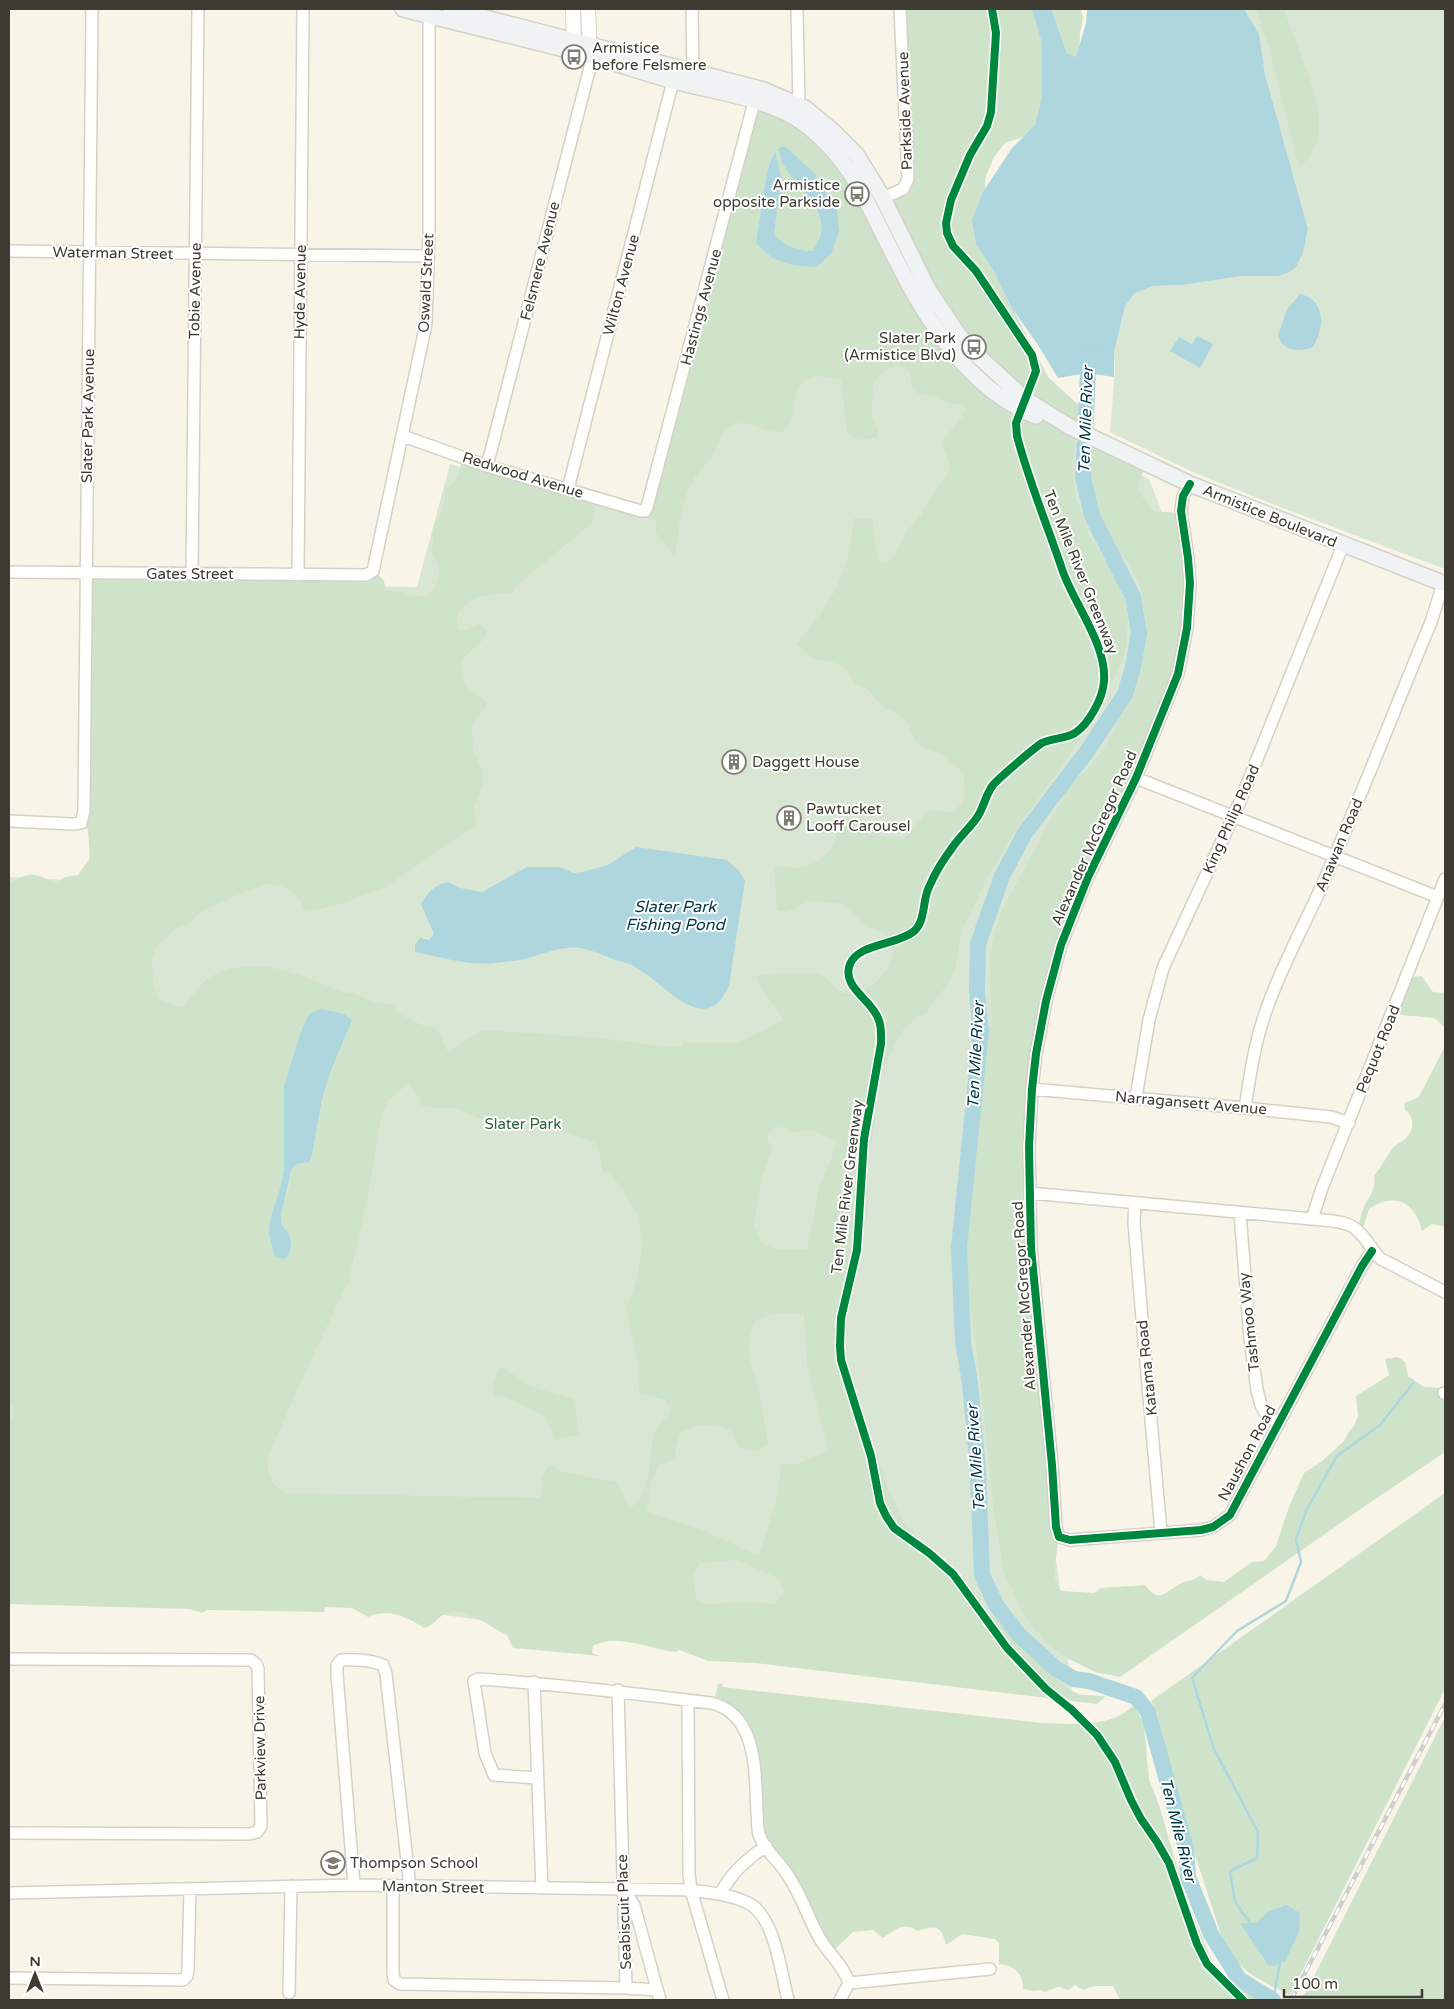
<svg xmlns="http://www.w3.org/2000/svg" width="1454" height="2009" viewBox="0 0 1454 2009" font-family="'Varela Round',sans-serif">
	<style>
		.green { fill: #d9e6d3 }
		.forest { fill: #cfe3ca; fill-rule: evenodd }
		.water { fill: #aed6de }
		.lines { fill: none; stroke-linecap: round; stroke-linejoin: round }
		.stream { stroke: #aed6de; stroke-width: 2.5 }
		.river { stroke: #aed6de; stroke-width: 16 }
		.minor-casing { stroke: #d4d1c8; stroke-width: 14 }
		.tertiary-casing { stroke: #d4d1c8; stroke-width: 16 }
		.secondary-casing { stroke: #d4d1c8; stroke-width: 18 }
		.minor { stroke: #fefefc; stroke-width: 11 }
		.tertiary { stroke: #fefefc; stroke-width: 14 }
		.secondary { stroke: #f0f3f4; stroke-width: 15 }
		.rail-casing { stroke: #d0cfcb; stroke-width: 4.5 }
		.rail { stroke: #fff; stroke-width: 2.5; stroke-dasharray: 8; stroke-linecap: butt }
		.cycleway-casing { stroke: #fff; stroke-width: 11 }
		.cycleway { stroke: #00873e; stroke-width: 8 }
		.labels { text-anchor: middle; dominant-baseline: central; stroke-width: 4; stroke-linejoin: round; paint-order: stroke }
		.poi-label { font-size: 15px; fill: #3d3b32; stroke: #fff; text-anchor: start }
		.street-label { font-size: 15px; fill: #3d3b32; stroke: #fff }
		.park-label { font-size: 15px; fill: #2d6437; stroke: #fff }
		.water-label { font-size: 16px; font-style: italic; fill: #003642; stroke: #fff }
	</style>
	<rect width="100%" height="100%" fill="#f8f5e8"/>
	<path class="green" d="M1244 9H1445V569L1288 510 1195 473 1110 432 1115 370 1114 352 1125 306 1135 293 1153 286 1182 285 1241 276H1279L1290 272 1296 267 1303 253 1308 229 1265 74 1259 34Z
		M758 117 1001 406 1149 479 1173 540 1177 601 1030 1046 1045 1510 1057 1566 1072 1693 731 1654 333 1600 9 1599V877L89 881 94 581 417 587 450 464 595 507 597 501 640 513Z"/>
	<path class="forest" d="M900 9H1081L1083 18 1080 33 1079 56 1042 130 1005 143 994 157 986 176 984 196 975 216 977 246 1000 273 1011 305 1048 377 1083 409 1086 423 1082 433 1076 441 1072 465 1075 494 1090 538 1114 572 1123 593 1128 618 1126 648 1120 667 1080 740 1013 835 987 879 962 930 955 971 945 988 929 1007 927 1014 917 1017 902 1031 887 1061 879 1084 875 1124 867 1163 868 1210 846 1323 847 1357 854 1391 887 1485 903 1521 918 1541 933 1550 967 1581 984 1606 1021 1648 1068 1689 1081 1695 1106 1696 1097 1704 755 1663 709 1661 679 1650 676 1652C652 1650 616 1632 593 1646L592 1653 601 1656 513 1648 507 1635C490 1628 468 1606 447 1613 438 1616 434 1626 424 1628 407 1617 389 1608 368 1617L352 1608 325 1607 324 1612 207 1610 202 1613 190 1609 9 1604V1424C15 1414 15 1409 9 1400V882L12 883C30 870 38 874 56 884L64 877 78 875 90 858 88 830 84 825 89 576 375 571 384 581 386 591 403 592 409 595 424 597 433 591 439 576 438 564 432 553 434 523C444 514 444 501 446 489 458 483 460 469 463 456L597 501 593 522 516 586 512 593C489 593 449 599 458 630H466L480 624 487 632C482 647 464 651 461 666 460 672 463 680 465 686L482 698 487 704 485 709 475 720 472 729 473 750 484 773 482 787 474 807 476 822 478 824 384 888 340 904 307 912 305 911 301 902 292 891 278 885 267 884 235 896 201 912 191 922 173 930 170 936 159 942 152 957 153 984 159 1000 182 1008C191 999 197 986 207 979 253 950 302 976 348 994L351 992 374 1002 396 1006 394 1011 422 1025 437 1029C444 1036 443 1046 448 1051L483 1030 601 1038 660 1046H682L683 1043H737L784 1020 755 978 762 974 818 973 825 977 839 992 855 995 865 990 878 980 889 967 893 952 885 933 867 927 851 911 839 903 809 901 787 912 777 910 774 866C782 866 792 869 801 867 829 862 834 843 843 820L858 819 886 837H905L927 813 932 810 953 813 965 799 964 774 943 755 920 746 915 741 907 721 901 715 884 708 866 688 856 684 845 668 830 661 814 659 796 644C833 601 849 575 854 518H872C875 529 874 556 880 563H887L896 553 906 532 920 516 935 491 947 476 950 465 941 442 962 417 966 408 961 404 949 403 934 397 917 393 912 388 910 373 906 368 897 366 890 368 877 378 873 385 872 417 878 430 877 437 860 440 847 434 841 379 815 376 805 380 796 391 791 422 783 432C766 434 752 420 734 424 721 428 719 445 713 455 709 463 701 468 696 476 680 500 679 529 675 557L656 533V520L648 512 755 107 783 116 829 153 862 201 884 199 905 184ZM774 152 783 185 777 210 774 235C784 245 797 251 812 251 834 221 811 200 792 176L839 232 793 265 756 243 767 171ZM321 1009 344 1014 352 1020 326 1088 305 1163 297 1164 291 1169 289 1188 283 1202 275 1257C273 1249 270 1241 269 1233 269 1212 282 1191 284 1170V1086L301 1031ZM408 1084 419 1097 421 1105 431 1108H456L492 1124H507L521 1129 551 1128 595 1143 601 1158 602 1172 611 1175 624 1191 636 1212 643 1240 636 1283 626 1308 640 1374 638 1393 665 1400 671 1411 654 1432 649 1471 643 1494 630 1509 617 1482 562 1472 553 1465H549L542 1479 541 1498 287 1493C272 1489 265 1469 268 1456L313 1355 348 1283 367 1201 381 1115 389 1099ZM784 1127 790 1132 811 1130 837 1141 832 1157 820 1184 807 1250H777L762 1243 754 1225 762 1179 772 1147 767 1139 768 1134 775 1128ZM804 1313 807 1366 828 1450 798 1464H781L778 1494 759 1556 698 1528 649 1513 647 1511 651 1484 658 1466 675 1458 676 1445 682 1431C702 1423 712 1423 731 1431L738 1447 756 1452 769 1444C763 1427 764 1408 759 1391 752 1359 741 1354 756 1320L772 1314ZM738 1560 779 1579 784 1592 775 1604 747 1602 706 1604 696 1599 693 1574 700 1563Z
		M1256 9H1284C1296 48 1334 114 1312 153 1309 159 1303 163 1299 168L1268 45Z
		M1098 442 1146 466C1134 491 1136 490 1154 511L1178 513 1190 597 1167 709 1085 884 1048 998 1029 1165 1058 1541 1054 1576 1058 1587 1062 1591 1094 1593 1101 1588 1145 1585C1159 1603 1163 1594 1178 1585 1185 1580 1194 1582 1200 1575L1207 1580 1224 1582 1252 1562 1264 1561 1276 1546 1289 1507 1304 1473 1321 1462 1344 1441 1348 1433 1354 1426 1358 1416 1356 1396 1389 1375 1385 1359 1398 1357 1405 1362 1408 1376 1424 1387 1442 1388 1445 1391V1452L1365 1506 1120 1677 1095 1672 1069 1659 1049 1646 1026 1619 1004 1572 994 1514 982 1396 965 1261 966 1196 970 1131 978 1079 991 1019 989 960 992 942 1002 910 1070 784C1100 761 1109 742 1123 708 1143 663 1151 635 1140 587 1136 568 1119 555 1110 538 1100 519 1082 472 1092 451 1093 448 1096 445 1098 442Z
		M1422 976 1433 992 1445 993V1027L1434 1018 1401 1015 1394 1009 1412 977Z
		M1445 1046V1227L1432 1224 1422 1231C1415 1201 1394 1192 1369 1209L1364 1225 1357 1231C1360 1222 1361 1211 1366 1203 1372 1193 1376 1187 1374 1176 1381 1167 1386 1158 1392 1149 1395 1144 1403 1142 1407 1137 1415 1129 1414 1116 1405 1110L1404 1103 1417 1098 1420 1095Z
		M501 1367 510 1372 527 1385 575 1400 579 1434 555 1440 545 1416 501 1395 494 1396 493 1384 498 1368Z
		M1445 1493V1689L1290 1995C1259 1979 1243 1975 1224 1944L1173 1787 1157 1713 1151 1701ZM1241 1923H1256L1265 1961Z
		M723 1683 722 1687 1042 1723C1069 1724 1113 1728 1132 1706L1136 1709 1144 1725 1149 1779 1159 1805 1187 1900 1212 1961 1228 1977 1258 2000H1120L1113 1986H1094L1083 1990 1075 1985 1069 1990 1058 1987 1044 1992 1041 1990 1033 1991 1025 1989 1023 1990C1024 1974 1014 1965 999 1964V1943L995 1939 962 1934 946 1945C941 1925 936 1925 918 1931 903 1921 896 1930 883 1938L873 1930 853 1932 832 1952 764 1846 751 1742 729 1714 713 1707 718 1684Z
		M1445 1717V2000H1299L1306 1992Z"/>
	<path class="water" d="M1032 9H1051L1067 54 1076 57 1086 23 1087 9H1244L1259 34 1265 74 1308 229 1303 253 1296 267 1290 272 1279 276H1241L1182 285 1153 286 1135 293 1125 306 1114 352V377L1087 373 1058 378 1038 345 1012 308 994 271 976 244 972 220 983 192 1012 148 1035 125 1042 98V43Z
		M780 147H786L814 173 837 211 839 232 831 254 816 267 793 265 772 258 756 243 767 171 775 151 783 185 777 210 774 235C784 245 797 251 812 251 840 215 799 193 783 164 781 160 780 154 778 150Z
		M1300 294H1302C1306 296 1310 298 1313 300 1326 313 1321 334 1313 347 1299 352 1284 352 1278 336L1287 309Z
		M1197 336 1213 344 1200 368 1170 351 1179 337 1192 344Z
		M636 847 727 860 740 872 745 881 729 985C707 1040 666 985 637 968 631 964 623 962 616 960 604 956 592 950 580 948 560 945 539 956 520 960 512 961 503 962 494 963 467 966 442 957 415 952V945L420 938 429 940 434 934 421 904C429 891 433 886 448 882L460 888 482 892 527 867H560L574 873 582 872 608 865Z
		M321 1009 344 1014 352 1020C343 1043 332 1066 325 1089 318 1113 316 1138 310 1162L297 1164 291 1169C289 1186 282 1202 281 1220 281 1227 288 1231 290 1237 292 1244 290 1251 288 1257L284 1259 275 1257C273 1249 270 1241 269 1233 269 1212 282 1191 284 1170V1086L301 1031 309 1014Z
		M1286 1905 1300 1913 1299 1932 1285 1961 1273 1966 1268 1965 1240 1923H1256L1269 1911Z"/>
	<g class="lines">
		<path class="stream" d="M1251 1924 1235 1902 1230 1871 1257 1858 1258 1832 1214 1749 1192 1678 1237 1631 1286 1601 1301 1562 1296 1539 1307 1509 1337 1456 1380 1425 1413 1383
			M1273 2000 1280 1963 1279 1961"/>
		<path class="river" d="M1089 352 1083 477 1092 516 1133 597 1139 633 1133 667 1125 694 1088 750 1025 833 1002 876 978 944 977 992 981 1031 959 1247 963 1342 970 1383 978 1470 982 1575 996 1605 1019 1635 1055 1668 1074 1679 1089 1681 1136 1697 1148 1712 1186 1849 1188 1877 1211 1934 1239 1979 1273 2000"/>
		<g class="minor-casing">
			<path id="minor" d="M692 9 693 73
				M797 9 799 105
				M883 198 903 189 908 179 900 9
				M9 251 428 256
				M403 436 487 466 641 511H645L647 507 754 102
				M487 466 590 67V56
				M1190 484 1183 496 1181 511 1188 558 1190 583 1187 628 1178 674 1136 778 1088 877 1061 945 1046 1001 1036 1054 1032 1089 1029 1147 1031 1248 1052 1465 1056 1527 1059 1537 1070 1540 1201 1530 1213 1527 1230 1515 1362 1266 1372 1251
				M568 489 673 81
				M9 572 366 575 373 571 426 324 429 233V16
				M192 573 198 9
				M298 575 303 9
				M1136 778 1438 897
				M9 821 73 824 81 823 84 811 92 9
				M1032 1089 1245 1108 1331 1117 1349 1123
				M1136 1097 1149 1020 1163 968 1239 804 1343 545
				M1245 1108C1250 1075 1255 1040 1267 1008 1283 962 1308 919 1327 874 1363 791 1396 706 1431 622L1443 584
				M1030 1193 1312 1219C1326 1221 1348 1220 1358 1231 1367 1239 1372 1251 1381 1259L1445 1292
				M1135 1204 1134 1222 1141 1307 1161 1532
				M1240 1213 1250 1339 1257 1390 1261 1405 1267 1416 1279 1423
				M1312 1219 1322 1188 1445 879
				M1444 1393H1445
				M9 1659 251 1660 256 1664 258 1669 261 1826 257 1832 249 1834 9 1833
				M534 1682 542 1888
				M688 1700 689 1874 691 1890 723 2000
				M537 1778 494 1775 485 1753 474 1681 478 1679C556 1684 633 1693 711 1703 759 1714 755 1777 757 1814 758 1820 757 1828 759 1834 763 1849 779 1861 787 1874 801 1894 808 1918 820 1939 829 1954 844 1966 849 1983L840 2000
				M354 1885 337 1674V1665L341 1660C353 1659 371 1660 383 1665L386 1674 410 1887
				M393 1886V1972L394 1980 400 1984 626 1988 618 1690
				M624 1890 634 1905 660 2000
				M9 1893 354 1885 691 1890C709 1893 730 1894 748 1903 775 1916 781 1973 788 2000
				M720 1894C733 1871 745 1861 766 1846
				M9 1978 183 1980 187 1976 188 1970 190 1889
				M849 1983 990 1969
				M626 1988 656 1990
				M289 1993 291 1886"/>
		</g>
		<g class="tertiary-casing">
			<path id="tertiary" d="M573 9 574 50
				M588 9 590 55"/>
		</g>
		<g class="secondary-casing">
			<path id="secondary" d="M403 9C465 25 528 39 590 56 618 63 646 74 674 81 719 93 773 98 810 128 851 163 863 194 886 240 920 308 961 386 1036 416
				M451 9 764 90 805 108 834 132 856 154 883 198 928 289 960 337 977 355 1025 399 1070 427 1190 484 1445 584"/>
		</g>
		<use href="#minor" class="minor"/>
		<use href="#tertiary" class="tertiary"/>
		<use href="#secondary" class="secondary"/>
		<g class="rail-casing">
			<path id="rail" d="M1291 2000 1445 1704"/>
		</g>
		<use href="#rail" class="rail"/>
		<g class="cycleway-casing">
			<path id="cycleway" d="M992 9 996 33 991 112 987 126 970 155 951 200 946 223 947 233 953 246 976 271 1032 355 1036 371 1016 423 1017 436C1029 482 1048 527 1063 572 1075 605 1107 646 1104 681 1103 698 1089 724 1075 733 1065 739 1052 738 1042 743 1034 748 999 778 993 785 986 794 984 806 978 816 971 827 960 836 952 848 943 860 935 873 929 887 922 901 926 922 913 932 896 945 858 944 850 964 841 987 871 999 878 1018 882 1026 881 1035 881 1044L864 1139 857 1250 841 1318 840 1346 841 1360 871 1456 880 1503 886 1516 894 1528 929 1553 953 1574 1007 1648 1046 1689 1072 1710 1097 1735 1115 1762 1131 1800 1141 1819 1157 1842 1169 1863 1197 1944 1207 1964 1243 2000
				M1190 484 1183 496 1181 511 1188 558 1190 583 1187 628 1178 674 1136 778 1088 877 1061 945 1046 1001 1036 1054 1032 1089 1029 1147 1031 1248 1052 1465 1056 1527 1059 1537 1070 1540 1201 1530 1213 1527 1230 1515 1362 1266 1372 1251"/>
		</g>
		<use href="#cycleway" class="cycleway"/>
	</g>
	<defs>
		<g id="bus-ring" transform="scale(1.25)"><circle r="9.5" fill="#fff" stroke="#7e7c72" stroke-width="1.5"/><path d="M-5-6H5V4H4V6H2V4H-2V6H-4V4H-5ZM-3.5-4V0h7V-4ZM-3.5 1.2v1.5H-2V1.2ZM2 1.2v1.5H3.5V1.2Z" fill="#7e7c72"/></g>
		<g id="building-ring" transform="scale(1.25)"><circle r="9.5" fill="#fff" stroke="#7e7c72" stroke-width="1.5"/><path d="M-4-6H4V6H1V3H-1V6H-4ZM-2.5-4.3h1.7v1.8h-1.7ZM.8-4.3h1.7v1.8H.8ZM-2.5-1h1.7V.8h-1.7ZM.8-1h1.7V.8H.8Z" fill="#7e7c72"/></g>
		<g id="school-ring" transform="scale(1.25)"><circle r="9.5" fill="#fff" stroke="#7e7c72" stroke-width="1.5"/><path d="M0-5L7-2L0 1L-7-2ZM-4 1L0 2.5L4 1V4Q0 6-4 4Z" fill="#7e7c72"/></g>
	</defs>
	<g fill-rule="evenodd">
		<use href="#bus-ring" x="574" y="57"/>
		<use href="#bus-ring" x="857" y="194"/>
		<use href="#bus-ring" x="974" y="347"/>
		<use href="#building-ring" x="734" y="762"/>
		<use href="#building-ring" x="789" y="818"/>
		<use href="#school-ring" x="333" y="1863"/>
	</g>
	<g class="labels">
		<g class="poi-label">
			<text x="592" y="48">Armistice<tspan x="592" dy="17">before Felsmere</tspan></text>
			<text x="840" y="185" text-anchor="end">Armistice<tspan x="840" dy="17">opposite Parkside</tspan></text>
			<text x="956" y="338" text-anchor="end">Slater Park<tspan x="956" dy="17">(Armistice Blvd)</tspan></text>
			<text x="752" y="762">Daggett House</text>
			<text x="806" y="809">Pawtucket<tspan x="806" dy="17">Looff Carousel</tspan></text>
			<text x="350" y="1863">Thompson School</text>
		</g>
		<g class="street-label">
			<text transform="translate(905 111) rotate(-92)">Parkside Avenue</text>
			<text transform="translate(113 253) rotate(1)">Waterman Street</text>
			<text transform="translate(540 261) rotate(-76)">Felsmere Avenue</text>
			<text transform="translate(426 283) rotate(-87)">Oswald Street</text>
			<text transform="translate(621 285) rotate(-75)">Wilton Avenue</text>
			<text transform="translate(195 291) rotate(-89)">Tobie Avenue</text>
			<text transform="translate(300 292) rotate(-89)">Hyde Avenue</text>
			<text transform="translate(701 307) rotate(-75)">Hastings Avenue</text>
			<text transform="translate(88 416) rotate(-89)">Slater Park Avenue</text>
			<text transform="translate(523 475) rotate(17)">Redwood Avenue</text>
			<text transform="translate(1270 516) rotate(22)">Armistice Boulevard</text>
			<text transform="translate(1081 572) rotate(68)">Ten Mile River Greenway</text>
			<text x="190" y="574">Gates Street</text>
			<text transform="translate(1231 819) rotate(-66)">King Philip Road</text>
			<text transform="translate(1094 838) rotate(-66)">Alexander McGregor Road</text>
			<text transform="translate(1339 845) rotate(-67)">Anawan Road</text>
			<text transform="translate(1378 1049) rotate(-68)">Pequot Road</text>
			<text transform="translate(1191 1103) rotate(5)">Narragansett Avenue</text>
			<text transform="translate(847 1187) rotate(-83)">Ten Mile River Greenway</text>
			<text transform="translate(1024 1296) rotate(-94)">Alexander McGregor Road</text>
			<text transform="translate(1249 1322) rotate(-96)">Tashmoo Way</text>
			<text transform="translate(1147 1368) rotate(-96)">Katama Road</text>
			<text transform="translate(1247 1453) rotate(-62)">Naushon Road</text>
			<text transform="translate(260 1748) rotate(-91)">Parkview Drive</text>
			<text transform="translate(433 1887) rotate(1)">Manton Street</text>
			<text transform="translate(624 1912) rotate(-92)">Seabiscuit Place</text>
		</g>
		<g class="park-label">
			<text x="523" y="1124">Slater Park</text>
		</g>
		<g class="water-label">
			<text transform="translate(1086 420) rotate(-88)">Ten Mile River</text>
			<text x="675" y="907">Slater Park<tspan x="675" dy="18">Fishing Pond</tspan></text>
			<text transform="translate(976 1055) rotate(-87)">Ten Mile River</text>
			<text transform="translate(976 1458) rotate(-94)">Ten Mile River</text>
			<text transform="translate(1178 1830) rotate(76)">Ten Mile River</text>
		</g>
	</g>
	<rect width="1454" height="2009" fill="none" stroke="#3d3b32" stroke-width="20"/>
	<g transform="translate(35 1974)" stroke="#ffffff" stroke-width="4" paint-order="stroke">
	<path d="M0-4L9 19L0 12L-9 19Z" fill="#3d3b32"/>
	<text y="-8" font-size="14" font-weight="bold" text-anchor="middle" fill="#3d3b32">N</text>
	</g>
	<path d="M1284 1989v8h138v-8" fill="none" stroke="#3d3b32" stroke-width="2.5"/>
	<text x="1292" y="1989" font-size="15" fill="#3d3b32" stroke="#ffffff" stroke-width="4" paint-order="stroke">100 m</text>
</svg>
